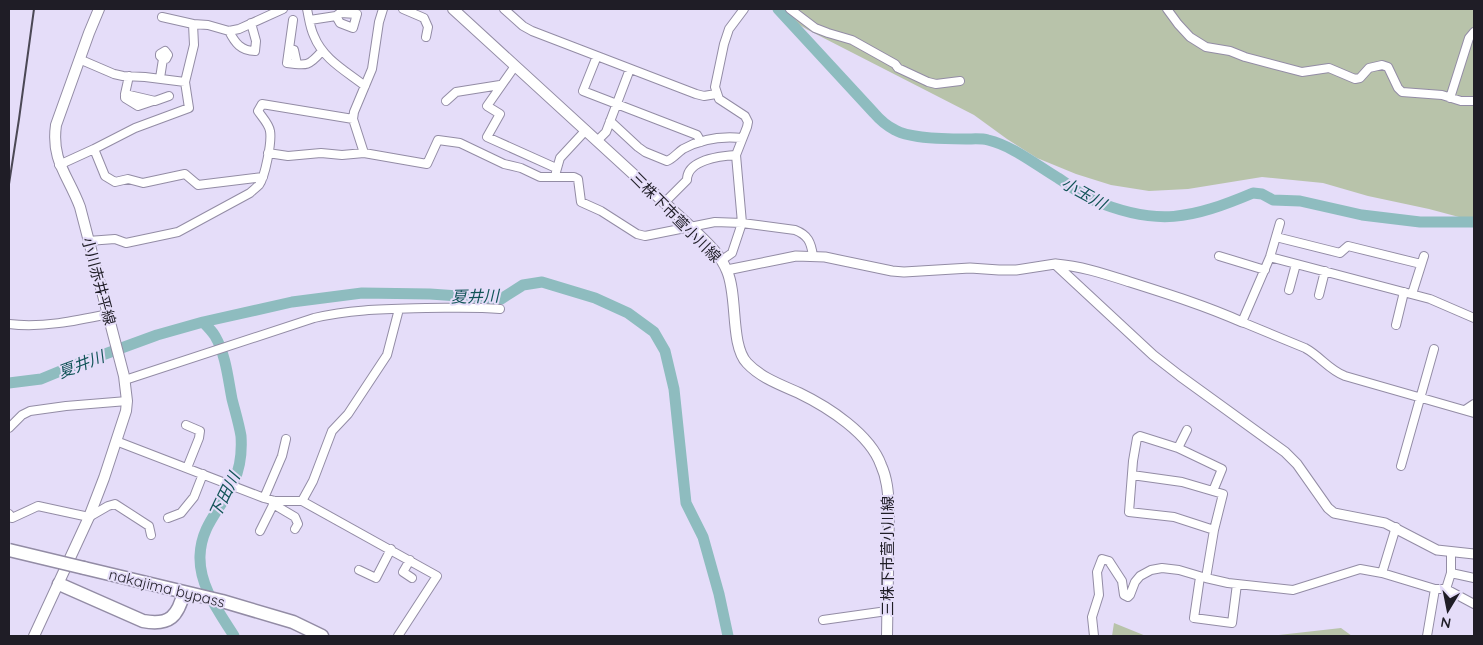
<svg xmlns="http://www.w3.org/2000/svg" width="1483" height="645" viewBox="0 0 1483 645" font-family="Quicksand,'Noto Sans JP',sans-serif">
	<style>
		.green { fill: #b8c3aa }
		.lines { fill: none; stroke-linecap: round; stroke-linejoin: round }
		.river { stroke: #8ebcbf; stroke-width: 11 }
		.minor-casing { stroke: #938ca5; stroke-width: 10 }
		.tertiary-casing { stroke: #938ca5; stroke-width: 11 }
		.secondary-casing { stroke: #938ca5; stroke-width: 12 }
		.trunk-casing { stroke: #938ca5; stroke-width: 15 }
		.minor { stroke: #fff; stroke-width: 8 }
		.tertiary { stroke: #fff; stroke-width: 9 }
		.secondary { stroke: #fff; stroke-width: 10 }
		.trunk { stroke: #fff; stroke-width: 12 }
		.rail { stroke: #4b4855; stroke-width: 2 }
		.trunk-bridge-casing { stroke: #938ca5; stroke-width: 15; stroke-linecap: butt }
		.trunk-bridge { stroke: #fff; stroke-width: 12 }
		.labels { text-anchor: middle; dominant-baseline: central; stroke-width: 4; stroke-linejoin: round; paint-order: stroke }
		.street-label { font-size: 15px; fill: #1f1d26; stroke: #e5ddf9 }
		.water-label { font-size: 16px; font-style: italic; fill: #125458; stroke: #e5ddf9 }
	</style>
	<rect width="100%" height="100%" fill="#e5ddf9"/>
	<path class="green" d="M773 9H1474V221L1429 209 1368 196 1323 183 1262 177 1188 189 1149 191 1111 185 1076 174 1037 158 1007 139 974 115 808 30Z
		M1114 623 1146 636H1112Z
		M1341 628 1352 636H1270Z"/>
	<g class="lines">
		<path class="river" d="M778 9 874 113C880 120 887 126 895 130 911 139 947 139 966 139 973 139 981 138 988 140 1013 146 1036 165 1058 178 1069 185 1081 195 1093 200 1157 227 1191 219 1253 193L1262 194 1273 200 1300 201 1362 215 1420 222H1474
			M203 322C207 326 212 331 215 336 226 355 228 379 232 399 235 411 239 424 241 436 242 451 240 468 234 481 222 509 201 524 200 556 199 586 219 612 234 636
			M9 383 41 379 75 365 157 335 203 322 292 302 362 293 430 294 501 299 523 285 542 282 595 298 628 313 654 332 665 351 674 389 686 503 703 537 719 594 728 636"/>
		<g class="minor-casing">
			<path id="minor" d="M307 9C309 18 310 28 314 36 323 59 346 71 365 86
				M403 9 424 18 428 27 426 37
				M504 9 523 26 532 31 696 94 704 96 716 94
				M790 9 815 28 828 33 852 40 895 64 898 68 928 82 936 84 960 81
				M1167 9 1178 24 1190 37 1206 47 1230 51 1245 57 1302 72 1329 68 1355 79 1360 78 1369 68 1382 65 1388 67 1398 88 1402 92 1442 95 1461 101H1474
				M340 13 357 14 353 28 340 23 336 16Z
				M162 17 193 24
				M293 20 287 63C307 66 309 66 322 51
				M310 20 336 16
				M229 31C235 43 241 51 255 51L256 41 251 23
				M289 49 294 50 297 64
				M597 56 583 91 697 135 701 142
				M79 59 114 74 123 76 145 77 185 82 194 45 193 24 208 25 229 31 239 29 283 9
				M515 66 487 106 500 114 487 137 556 168
				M129 76 125 94 155 101 169 96
				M160 78 163 59H166L168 55 165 51 160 54V56L163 59
				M125 96V98L138 106 153 101
				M1450 98 1469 38 1474 32
				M446 101 456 92 500 85
				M610 121 638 147 645 152 667 161C674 158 677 153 683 149 701 139 722 136 742 138
				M597 141 606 132 630 69
				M94 149 135 128 189 108 185 82
				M268 153 288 156 321 153 342 155 364 153 427 164 438 140 460 143 504 164 521 168 540 177H574L578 179 581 202 601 211 637 234 645 236 715 222 742 223 795 230C808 235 811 242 813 256
				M364 153 353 119 354 112 372 69 379 22 383 9
				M59 165 94 149 105 176 115 182 128 179 143 183 185 174 198 185 263 177
				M556 172 560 158 586 130
				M664 203 687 180C687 160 720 156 736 155
				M1280 223 1270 257 1242 322 1305 348C1320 356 1329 370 1345 376L1474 413
				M1276 237 1340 253 1348 246 1421 264
				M88 241 115 239 126 243 178 232 250 193C252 191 256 188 259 185 265 177 272 142 270 131 269 124 262 117 258 111L262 104 353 119
				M1219 256 1265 270
				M1270 257 1430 299 1474 318
				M722 260 732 253 742 223 736 155 747 127 748 122 745 116 719 99 715 87 724 44 729 29 744 9
				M1289 290 1296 264
				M1412 294 1424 256
				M1319 295 1325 271
				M9 324C42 328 75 321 108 314
				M1396 325 1404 292
				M125 380 314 318C351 309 388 309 426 308 451 308 476 307 500 309
				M1465 410 1474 404
				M186 425 200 431 199 438 187 468
				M9 428 22 415 30 411 66 406 127 401
				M116 441 264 498 275 501H302L313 481 332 431 348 414 387 355 399 309
				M1178 448 1187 430
				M1401 466 1434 349
				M1132 475 1182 482 1223 494 1214 530 1206 578
				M1213 491 1222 469 1178 448 1140 436 1137 438 1133 461 1129 512 1174 517 1214 530
				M264 498 282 456 286 439
				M302 501 437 576 398 636
				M273 504 295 517 298 524 295 529
				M9 514 12 518 38 506 89 517 108 506 115 504 149 526 151 535
				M168 518 181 513 194 497 203 474
				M1396 527 1382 573 1435 589 1427 636
				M260 531 275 501
				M410 560 403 572 412 578
				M359 570 376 578 391 549
				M1451 573 1474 578
				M1200 577 1194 618 1232 623 1237 584
				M1435 589H1446L1474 604
				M1446 589 1451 573V552
				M823 620 887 611
				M1094 636 1092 617 1099 595 1097 572 1102 559 1109 561 1122 581 1124 595 1128 597 1130 595 1135 582 1140 576 1151 570 1162 568 1179 570 1206 578 1228 583 1293 590 1360 569 1382 573"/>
		</g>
		<g class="tertiary-casing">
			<path id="tertiary" d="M1056 264C1081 266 1105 274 1130 282 1168 294 1206 306 1242 322
				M727 270 796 256 825 257 892 271 904 272 970 268 999 270H1016L1055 264 1153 355 1180 376 1285 452 1297 464 1328 508 1334 513 1385 523 1437 550 1474 554"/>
		</g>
		<g class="secondary-casing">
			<path id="secondary" d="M453 9 691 227C704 240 720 253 727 271 738 296 730 345 747 363 761 378 781 385 799 393 828 407 870 434 881 465 887 478 888 492 889 506L887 636
				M34 636 89 517 104 478 126 411 127 401 124 376 80 207C68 175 51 161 56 125L89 33 99 9"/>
		</g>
		<g class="trunk-casing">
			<path id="trunk" d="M84 568 222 601 293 622 322 636
				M59 584 143 621C170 626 178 616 184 592"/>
		</g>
		<use href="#minor" class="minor"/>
		<use href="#tertiary" class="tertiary"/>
		<use href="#secondary" class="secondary"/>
		<use href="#trunk" class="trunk"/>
		<path class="rail" d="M9 184 19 119 34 9"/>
		<g class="trunk-bridge-casing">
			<path id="trunk-bridge" d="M9 550 84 568"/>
		</g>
		<use href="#trunk-bridge" class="trunk-bridge"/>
	</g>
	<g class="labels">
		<g class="street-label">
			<text transform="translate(676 217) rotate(45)">三株下市萱小川線</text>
			<text transform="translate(99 281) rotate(75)">小川赤井平線</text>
			<text transform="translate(887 556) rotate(-90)">三株下市萱小川線</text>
			<text transform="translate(167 588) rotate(14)">nakajima bypass</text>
		</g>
		<g class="water-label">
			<text transform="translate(1084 193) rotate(29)">小玉川</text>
			<text transform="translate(475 296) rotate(-1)">夏井川</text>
			<text transform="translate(81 364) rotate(-21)">夏井川</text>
			<text transform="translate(224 495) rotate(-64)">下田川</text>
		</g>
	</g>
	<rect width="1483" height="645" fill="none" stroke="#1f1d26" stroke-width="20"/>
	<g transform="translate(1448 610) rotate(190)" stroke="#e5ddf9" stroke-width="4" paint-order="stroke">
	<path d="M0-4L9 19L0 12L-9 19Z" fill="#1f1d26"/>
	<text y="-8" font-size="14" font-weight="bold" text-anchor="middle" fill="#1f1d26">N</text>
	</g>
</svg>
